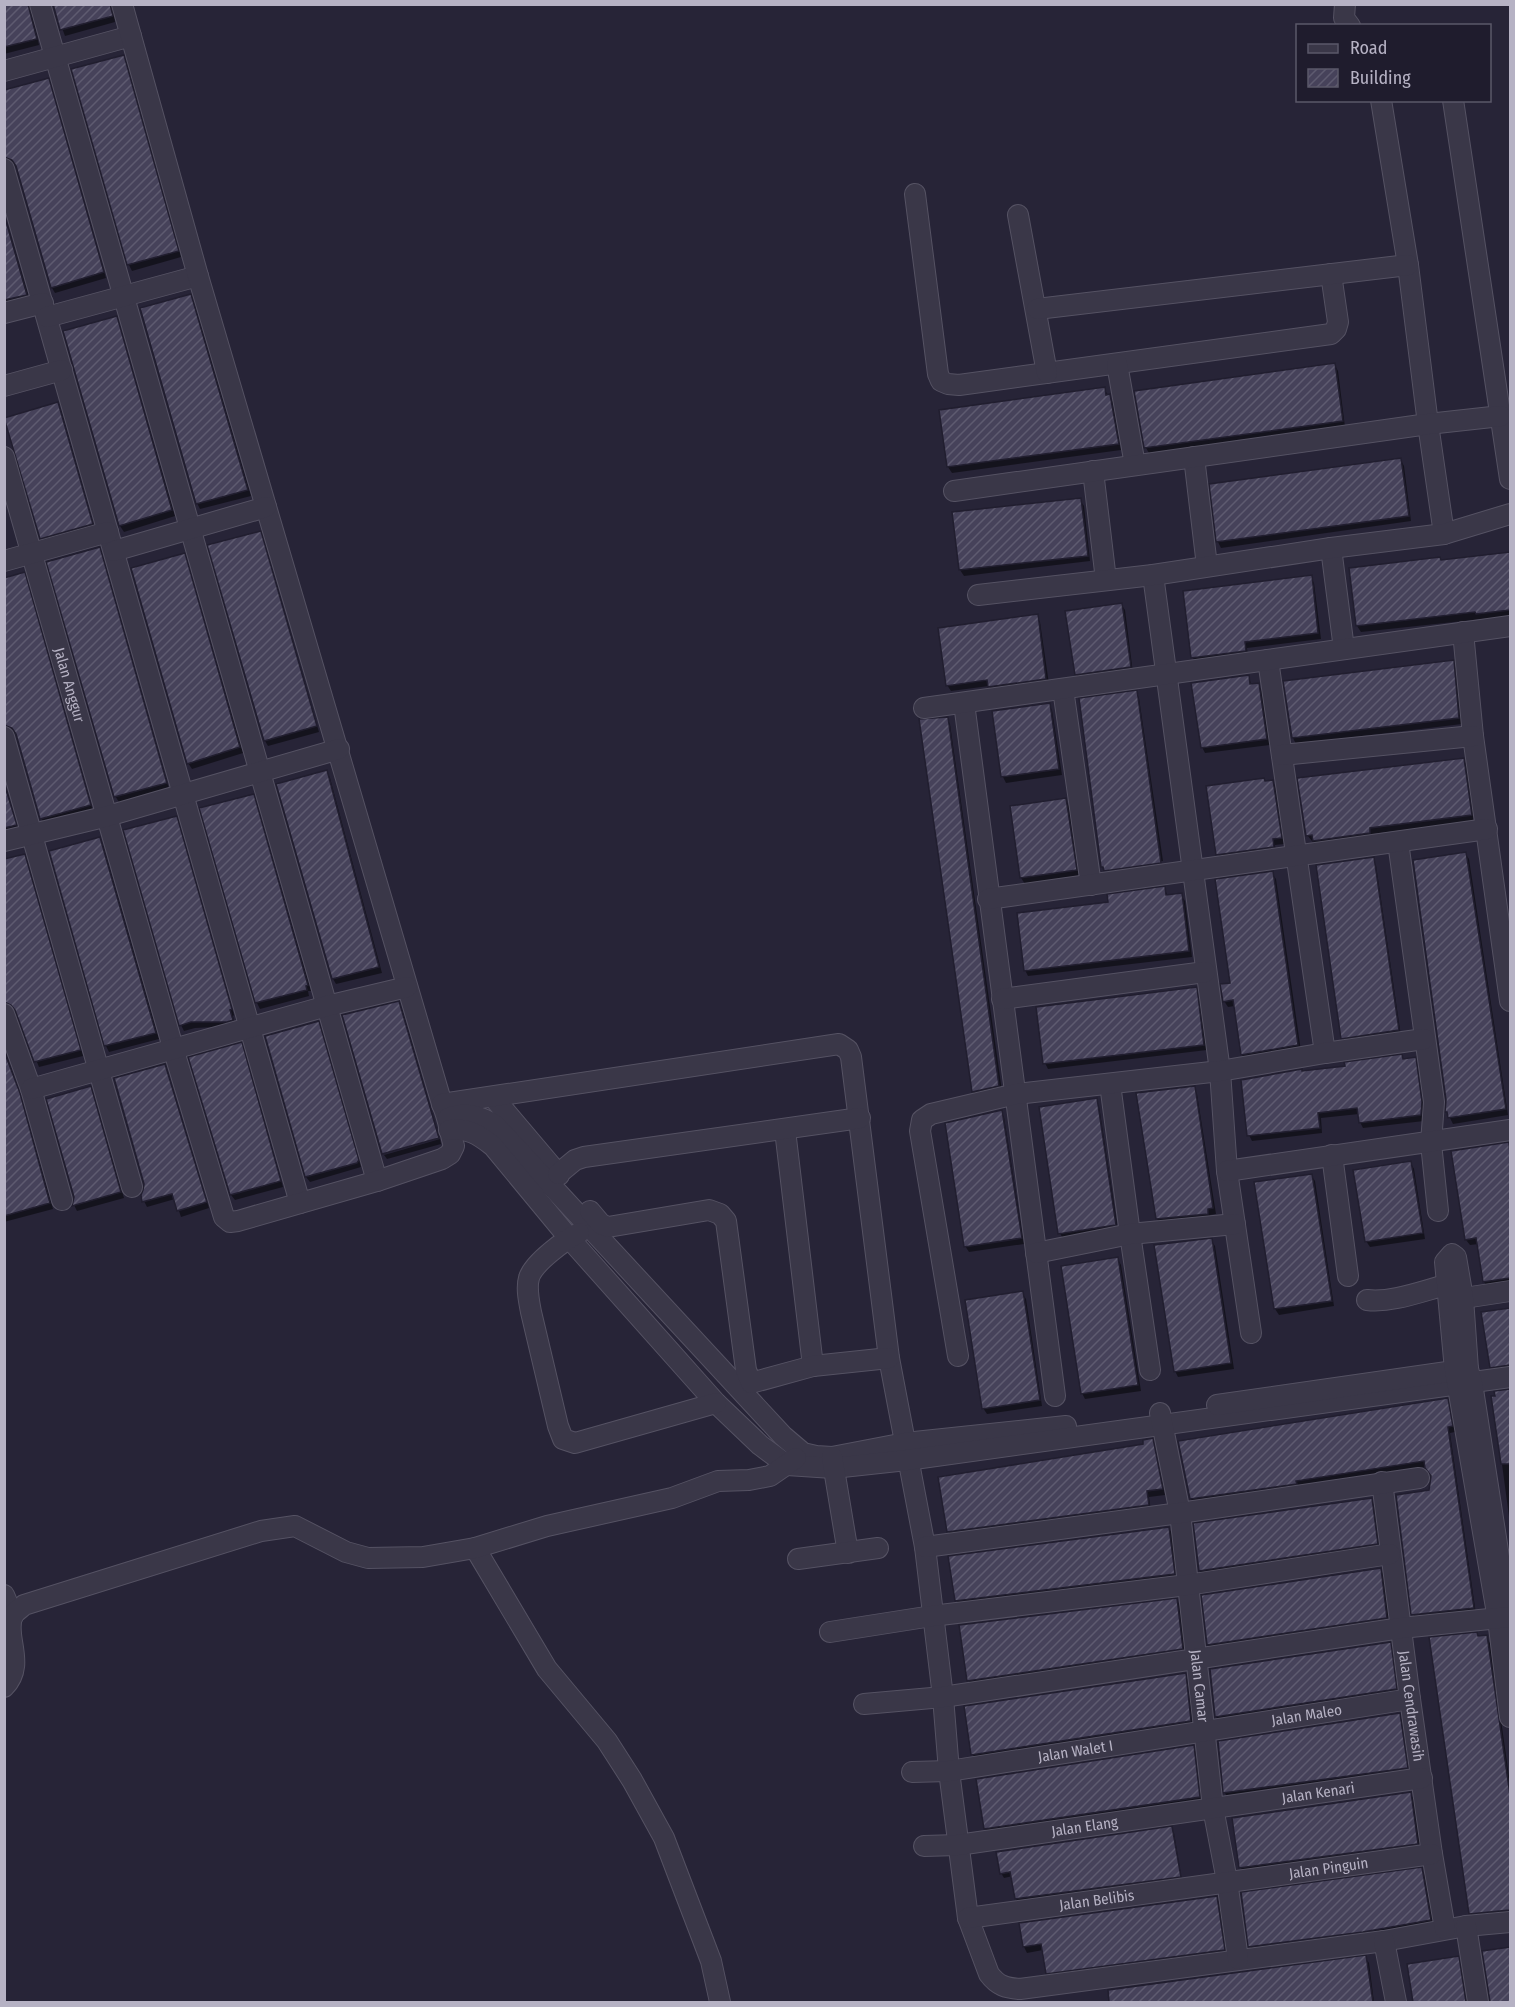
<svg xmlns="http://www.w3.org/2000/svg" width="1515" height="2007" viewBox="0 0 1515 2007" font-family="'Fira Sans Condensed',sans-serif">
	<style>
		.shadow { fill: #0007 }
		.building { fill: url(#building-hatch); stroke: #211e2f; stroke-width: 1.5 }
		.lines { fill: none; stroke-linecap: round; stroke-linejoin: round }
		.minor-casing { stroke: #555263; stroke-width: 22 }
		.minor { stroke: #3a3748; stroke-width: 20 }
		.labels { text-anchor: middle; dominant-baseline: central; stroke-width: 4.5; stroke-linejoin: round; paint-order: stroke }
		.street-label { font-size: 15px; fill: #b6b2c4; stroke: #1f1c2d }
	</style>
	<defs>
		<pattern id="building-hatch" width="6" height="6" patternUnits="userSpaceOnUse" patternTransform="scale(1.5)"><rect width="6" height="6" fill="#46425a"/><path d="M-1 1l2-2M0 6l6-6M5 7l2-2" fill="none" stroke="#5e5b70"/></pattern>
	</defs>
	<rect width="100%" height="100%" fill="#272437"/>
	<path class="shadow" d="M4 4H33L31 9 39 45 4 54Z
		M53 4H115L113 8 115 22 65 36Z
		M123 57 127 63 181 257 132 271 129 265 73 71Z
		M48 79 51 85 106 278 55 293 52 288 18 169 12 163H4V91Z
		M4 213 30 301 4 308Z
		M190 296 194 302 251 496 200 509 197 503Z
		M116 318 119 324 175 516 124 532 120 526 65 332Z
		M1335 365 1338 371 1345 427 1149 453 1146 448Z
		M1104 389 1113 402 1121 450 952 473 948 467 941 411Z
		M58 404 61 410 95 530 45 544 41 538Z
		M1401 460 1404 466 1411 521 1221 548 1218 542Z
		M1080 500 1084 506 1090 561 964 576 960 570 954 514Z
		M260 533 263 538 319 732 268 746 265 741Z
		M99 549 102 554 169 789 119 802 115 796Z
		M1510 553V616L1361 632 1357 626 1351 570Z
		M184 555 187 561 243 753 192 769 188 763Z
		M1311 577 1314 583 1321 639 1247 648 1248 657 1196 664 1193 658 1185 592Z
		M4 580H27L93 811 45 824 41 818 17 734 4 731Z
		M1121 604 1125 610 1133 673 1080 680 1076 674Z
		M1037 616 1040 622 1049 684 993 692 989 686 951 691 947 685Z
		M1453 662 1456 668 1462 724 1296 744 1293 738 1285 682Z
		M1248 676 1252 686 1258 685 1262 691 1270 745 1205 753 1202 747Z
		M1136 692 1139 698 1163 861 1104 870 1102 867Z
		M1049 704 1052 710 1062 775 1006 783 1003 777Z
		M947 718 950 724 1002 1091 976 1097 973 1092Z
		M1463 759 1467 765 1474 821 1372 834 1373 839 1317 847 1307 835Z
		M327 772 330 778 382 973 336 984 333 979Z
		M4 781 19 831 4 835Z
		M1273 782 1276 788 1284 844 1275 845 1276 853 1221 860 1218 854 1265 783Z
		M253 795 256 801 311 991H308L309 996 260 1009 257 1003 201 809Z
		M1066 800 1069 806 1079 876 1025 884 1021 878Z
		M176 818 179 824 234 1015 233 1016 235 1026 195 1028 184 1031 181 1025Z
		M100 839 103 845 159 1039 109 1052 106 1046 51 852Z
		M1465 853 1469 859 1508 1115 1453 1124 1447 1112Z
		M24 856 28 862 83 1056 39 1067 16 1010 10 1008H4V861Z
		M1373 859 1376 865 1401 1036 1346 1044 1342 1038Z
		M1163 864 1164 868 1108 876 1105 872Z
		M1272 873 1276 879 1301 1051 1246 1061 1242 1055 1235 1006 1228 1007 1224 1001Z
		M1164 888 1168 896 1181 895 1185 901 1192 957 1028 976 1025 970 1109 903Z
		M1196 989 1199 995 1207 1050 1048 1069 1045 1063Z
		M398 1003 402 1009 439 1137 383 1152Z
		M318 1023 321 1028 361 1167 310 1182 306 1177 267 1037Z
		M4 1048 22 1100 53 1209 4 1222Z
		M244 1050 283 1187 235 1200 231 1195Z
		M1402 1056 1404 1060 1415 1059 1418 1065 1424 1109V1121L1363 1128 1360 1122 1359 1114 1321 1118 1322 1133 1252 1141 1249 1135 1302 1072 1347 1067Z
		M165 1066 209 1208 181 1217 175 1199 147 1207 144 1201Z
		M90 1088 93 1094 124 1198 77 1211 74 1205Z
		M1194 1088 1197 1094 1216 1214 1210 1215 1211 1220 1161 1225 1157 1219 1138 1094Z
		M1096 1100 1099 1106 1118 1230 1063 1239 1060 1233Z
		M1001 1111 1004 1117 1024 1244 969 1252 965 1246Z
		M440 1139 441 1144 387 1159 384 1155Z
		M1508 1144 1510 1148V1284L1488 1288 1484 1282 1479 1244 1470 1245 1466 1240Z
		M1411 1163 1414 1169 1425 1239 1370 1247 1366 1241Z
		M1311 1175 1315 1181 1334 1306 1279 1315 1275 1309Z
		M1211 1240 1215 1246 1234 1369 1178 1377 1175 1371Z
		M1118 1259 1121 1265 1141 1391 1085 1399 1082 1393Z
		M1022 1293 1026 1299 1042 1406 987 1414 983 1408Z
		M1510 1309V1372L1495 1373 1492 1367 1483 1313Z
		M1510 1390V1524L1493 1397H1496V1393Z
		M1447 1400 1450 1406 1455 1432 1450 1433 1476 1614 1416 1620 1413 1614 1432 1477 1426 1467 1299 1486 1194 1505 1191 1499 1180 1442Z
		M1152 1440 1155 1446 1165 1495 1149 1497 1151 1511 952 1537 948 1531 1145 1446Z
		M1371 1500 1375 1506 1380 1549 1203 1576 1200 1571Z
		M1169 1528 1172 1534 1177 1580 960 1607 957 1601Z
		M1380 1569 1384 1575 1390 1624 1212 1651 1208 1645Z
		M1177 1600 1180 1606 1186 1654 972 1687 969 1681Z
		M1486 1637 1490 1643 1510 1783V1917L1474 1919 1470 1913Z
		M1390 1643 1393 1649 1399 1695 1220 1723 1216 1717 1211 1670Z
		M1185 1674 1188 1680 1194 1727 976 1761 973 1755 966 1707Z
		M1399 1714 1402 1720 1410 1774 1228 1799 1225 1793Z
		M1193 1747 1196 1752 1202 1802 989 1835 985 1829Z
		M1410 1793 1414 1799 1421 1850 1244 1874 1241 1868 1233 1819Z
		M1171 1828 1174 1833 1182 1881 1019 1904 1016 1899 1013 1876 1004 1878 1001 1873Z
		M1421 1869 1425 1875 1434 1926 1253 1952 1250 1946Z
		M1216 1897 1220 1903 1227 1956 1051 1979 1047 1973 1043 1950 1027 1953 1024 1947Z
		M1510 1948V2002H1491L1484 1952Z
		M1365 1957 1369 1963 1374 2002H1111L1109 1991Z
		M1458 1958 1461 1964 1467 2002H1414L1409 1965Z"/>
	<path class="building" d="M4 4H28L37 39 4 47Z
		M53 4H110L113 16 60 30Z
		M124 55 179 251 127 265 71 69Z
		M49 78 104 272 51 288 16 166 12 160 4 157V90Z
		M4 214 27 295 4 300Z
		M191 294 248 490 196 504 140 308Z
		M117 316 172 510 119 526 63 331Z
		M1335 363 1343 421 1144 448 1134 391Z
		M1105 387 1106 395 1110 394 1119 444 947 467 939 410Z
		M58 402 93 524 40 539 4 418Z
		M1401 458 1409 516 1216 542 1209 484Z
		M1081 498 1088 556 959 570 952 512Z
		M261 531 317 726 264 741 207 545Z
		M100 547 167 783 114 797 46 562Z
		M1510 552V610L1476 614 1475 612 1356 626 1349 568 1440 557 1441 560Z
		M185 553 240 747 187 764 131 568Z
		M25 572 91 805 40 819 16 734 12 728 4 725V578Z
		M1312 575 1318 633 1245 642 1246 651 1191 658 1183 591Z
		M1122 603 1131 667 1075 675 1065 611Z
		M1038 614 1046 679 988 687 987 680 946 686 938 628Z
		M1454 660 1459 718 1292 738 1283 681Z
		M1249 675 1250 684 1259 683 1267 739 1201 748 1191 683Z
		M1137 690 1161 863 1104 871 1103 867H1101L1079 698Z
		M1050 703 1059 769 1001 777 992 711Z
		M948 717 999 1086 972 1092 919 719Z
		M1464 758 1472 815 1370 828V833L1313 841 1312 835 1306 836 1297 778Z
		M327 770 379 967 332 979 276 784Z
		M1264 778 1265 781 1273 780 1282 838 1273 839 1274 847 1216 855 1206 786Z
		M4 783 17 825 4 828Z
		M254 794 308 985 306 986 307 990 255 1003 199 808Z
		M1066 798 1077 870 1020 878 1010 806Z
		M177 816 232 1009 230 1010 233 1020 227 1022H191L179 1026 123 830Z
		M100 837 156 1033 104 1046 49 851Z
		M1466 852 1506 1109 1448 1118 1447 1112H1445L1446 1100 1413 860Z
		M25 854 81 1050 34 1062 15 1010 11 1005 4 1002V859Z
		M1374 857 1399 1030 1341 1039 1316 865Z
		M1273 871 1298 1045 1241 1055 1233 1000 1223 1002 1220 984 1230 983 1215 879Z
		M1165 886 1166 895 1182 893 1189 951 1024 971 1017 913 1108 902 1107 894Z
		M1197 987 1204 1045 1043 1064 1036 1007Z
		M399 1001 439 1138 382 1154 342 1015Z
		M319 1021 359 1160 357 1163 305 1177 265 1036Z
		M242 1042 281 1181 230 1195 188 1057Z
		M4 1051 20 1093 50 1203 4 1216Z
		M1402 1054 1403 1059 1416 1057 1422 1102 1421 1115 1359 1123 1357 1108 1318 1113 1320 1128 1247 1136 1241 1080 1302 1069V1071L1345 1066 1344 1062Z
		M165 1064 207 1202 177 1211 172 1194 142 1202 141 1195 143 1190 144 1184 114 1078Z
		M91 1086 121 1192 72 1206 74 1197 46 1099Z
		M1195 1086 1213 1208 1208 1209V1214L1156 1219 1136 1093Z
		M1097 1098 1116 1225 1058 1234 1039 1107Z
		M1002 1110 1022 1238 964 1247 945 1123Z
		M1509 1142 1510 1154V1278L1483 1282 1476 1238 1465 1240 1451 1151Z
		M1411 1161 1423 1233 1365 1242 1353 1170Z
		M1312 1174 1332 1301 1274 1309 1254 1182Z
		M1212 1238 1231 1363 1174 1372 1154 1245Z
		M1118 1257 1138 1385 1081 1394 1061 1266Z
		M1023 1291 1040 1400 982 1409 965 1300Z
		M1510 1308V1365L1490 1368 1481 1312Z
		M1510 1389V1464H1501L1491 1396H1495L1494 1391Z
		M1448 1398 1453 1426 1448 1427 1474 1608 1411 1615 1396 1495 1429 1490 1431 1476 1425 1468 1424 1461 1296 1481 1297 1484 1190 1499 1178 1441Z
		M1153 1438 1163 1489 1147 1491 1149 1505 947 1532 938 1477 1143 1444V1440Z
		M1372 1498 1378 1544 1199 1571 1193 1523Z
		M1169 1527 1175 1574 955 1601 948 1556Z
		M1381 1568 1387 1618 1207 1645 1201 1595Z
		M1177 1598 1183 1649 967 1681 959 1625Z
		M1477 1632 1478 1636 1487 1635 1510 1795V1910L1469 1914 1429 1637Z
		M1391 1642 1397 1689 1215 1717 1210 1669Z
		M1186 1673 1191 1721 971 1755 964 1706Z
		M1400 1713 1408 1768 1223 1793 1218 1741Z
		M1194 1745 1200 1797 984 1829 976 1779Z
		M1411 1792 1418 1844 1239 1868 1232 1818Z
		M1172 1826 1181 1877 1015 1899 1010 1872 1000 1874 996 1852Z
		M1422 1867 1431 1920 1363 1932 1248 1947 1241 1892Z
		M1217 1896 1225 1950 1046 1974 1041 1944 1023 1947 1019 1923Z
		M1510 1947V2002H1490L1482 1951Z
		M1366 1955 1373 2002H1109L1108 1990Z
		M1459 1956 1466 2002H1413L1407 1964Z"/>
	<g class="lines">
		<g class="minor-casing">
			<g id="minor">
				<path d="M40 4 377 1181"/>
				<path d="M1345 4 1344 18 1350 26"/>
				<path d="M4 71 131 36"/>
				<path d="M1381 100 1408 265 1428 424 1444 534"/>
				<path d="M1453 100 1510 479"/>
				<path d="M4 169 300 1203"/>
				<path d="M915 194 938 374 941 381 948 384 959 385 1331 334 1336 329 1338 322 1331 274"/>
				<path d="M1018 215 1047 373"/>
				<path d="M1037 309 1408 265"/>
				<path d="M4 313 43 303"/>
				<path d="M47 317 198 276"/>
				<path d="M1117 364 1135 465"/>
				<path d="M4 386 62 370"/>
				<path id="s1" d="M4 457 176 1058 224 1217 230 1222 238 1221 377 1181 442 1159 450 1154 454 1146C449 1130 449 1119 442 1104L198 276 122 4"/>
				<path d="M1194 457 1207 566"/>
				<path d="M1093 471 1106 580"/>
				<path d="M954 491 1428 424 1501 416"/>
				<path d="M1331 548 1344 649"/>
				<path d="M114 551 266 507"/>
				<path d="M4 561 108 532"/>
				<path d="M1153 575 1220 1071 1227 1171 1251 1333"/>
				<path d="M978 595 1153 575 1331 548 1444 534 1510 514"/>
				<path d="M1463 632 1473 736 1510 1001"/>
				<path d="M1268 660 1325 1053"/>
				<path d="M1063 689 1091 885"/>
				<path d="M964 703 1055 1396"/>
				<path d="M924 708 1510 626"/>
				<path d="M4 737 132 1187"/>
				<path d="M1282 755 1473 736"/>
				<path d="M4 841 108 816 339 749"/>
				<path d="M1398 842 1434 1102 1431 1143 1438 1211"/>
				<path d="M988 899 1487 829"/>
				<path d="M1002 999 1205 972"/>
				<path d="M4 1014 31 1089 62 1200"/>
				<path d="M1110 1084 1130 1234 1150 1370"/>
				<path d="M31 1089 327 1006 407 987"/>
				<path d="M493 1097 559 1175"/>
				<path d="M442 1104 839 1044 848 1050 851 1057 889 1358 925 1547 943 1697 949 1771 968 1918 989 1974C998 1986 1006 1988 1020 1989L1384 1941 1466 1926 1510 1922"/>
				<path d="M448 1118C466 1111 480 1116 495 1125L783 1436 803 1453 816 1456 832 1457 905 1443 1066 1426"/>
				<path d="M449 1130C467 1127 479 1135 493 1146L569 1238 716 1403 760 1445 787 1465 833 1468 907 1460 1510 1377"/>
				<path d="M785 1130 813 1366"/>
				<path d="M1332 1155 1348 1276"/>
				<path d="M1227 1171 1510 1130"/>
				<path d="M558 1174 575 1160 584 1157 860 1118"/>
				<path d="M590 1211 601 1224 608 1227 709 1210 720 1214 726 1221 746 1370 751 1383 813 1366 889 1358"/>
				<path d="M579 1233C566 1239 533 1263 529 1278 526 1288 529 1301 531 1312L558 1426 563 1439 575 1443 716 1403"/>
				<path d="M1036 1253 1130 1234 1235 1224"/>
				<path d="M1367 1300C1392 1303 1422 1291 1446 1285"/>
				<path d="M1451 1300 1510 1291"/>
				<path d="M958 1356 920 1131 922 1120 931 1114 1016 1094 1220 1071 1325 1053 1424 1039"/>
				<path d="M1217 1405 1468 1369"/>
				<path id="s2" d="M1160 1413 1180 1513 1213 1808 1227 1881 1238 1959"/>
				<path d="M832 1457 848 1553"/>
				<path id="s3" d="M1382 1482 1410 1699 1432 1854 1445 1929"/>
				<path d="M925 1547 1180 1513 1419 1478"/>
				<path d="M475 1548 547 1669 607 1741 632 1780 664 1838 711 1961 720 2002"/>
				<path d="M798 1559 878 1548"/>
				<path d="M4 1595 13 1616"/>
				<path d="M1510 1628 1472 1383 1468 1369 1463 1298 1456 1257 1452 1254 1445 1262 1455 1370 1498 1619 1510 1717"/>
				<path d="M830 1632 932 1616 1187 1585 1390 1554"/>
				<path d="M4 1687C27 1664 3 1635 13 1615 15 1612 21 1608 24 1605L261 1531 295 1526 346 1552 368 1558 423 1557 475 1548 547 1526 672 1498 718 1481 749 1480 770 1476 796 1458"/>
				<path d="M864 1704 943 1697 1401 1628 1509 1617"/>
				<path id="s4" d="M912 1772 949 1771 1410 1699"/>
				<path id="s5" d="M924 1846 958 1845 1422 1778"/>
				<path id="s6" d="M968 1918 1432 1854"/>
				<path d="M1466 1926 1478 2002"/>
				<path d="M1384 1941 1396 2002"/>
			</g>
		</g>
		<use href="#minor" class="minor"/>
	</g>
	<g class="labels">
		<g class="street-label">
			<text stroke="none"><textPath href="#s1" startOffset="237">Jalan Anggur</textPath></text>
			<text stroke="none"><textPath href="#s2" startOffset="276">Jalan Camar</textPath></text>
			<text stroke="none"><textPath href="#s3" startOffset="226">Jalan Cendrawasih</textPath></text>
			<text stroke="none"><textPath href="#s4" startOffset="399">Jalan Maleo</textPath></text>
			<text stroke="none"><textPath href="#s4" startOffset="165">Jalan Walet I</textPath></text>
			<text stroke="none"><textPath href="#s5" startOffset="398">Jalan Kenari</textPath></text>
			<text stroke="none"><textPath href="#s5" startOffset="162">Jalan Elang</textPath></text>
			<text stroke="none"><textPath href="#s6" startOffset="364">Jalan Pinguin</textPath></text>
			<text stroke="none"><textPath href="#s6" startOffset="130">Jalan Belibis</textPath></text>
		</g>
	</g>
	<rect width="1515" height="2007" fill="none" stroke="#b6b2c4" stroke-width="12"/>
	<rect x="1296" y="24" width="195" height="78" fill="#1f1c2d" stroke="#5b5869" stroke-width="1.5"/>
	<rect x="1308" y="44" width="30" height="9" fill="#3a3748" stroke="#5b5869" stroke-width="1.5"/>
	<text x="1350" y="54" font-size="18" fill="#b6b2c4">Road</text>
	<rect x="1308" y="69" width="30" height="18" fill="url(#building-hatch)" stroke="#5b5869" stroke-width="1.5"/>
	<text x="1350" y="84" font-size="18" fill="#b6b2c4">Building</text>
</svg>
